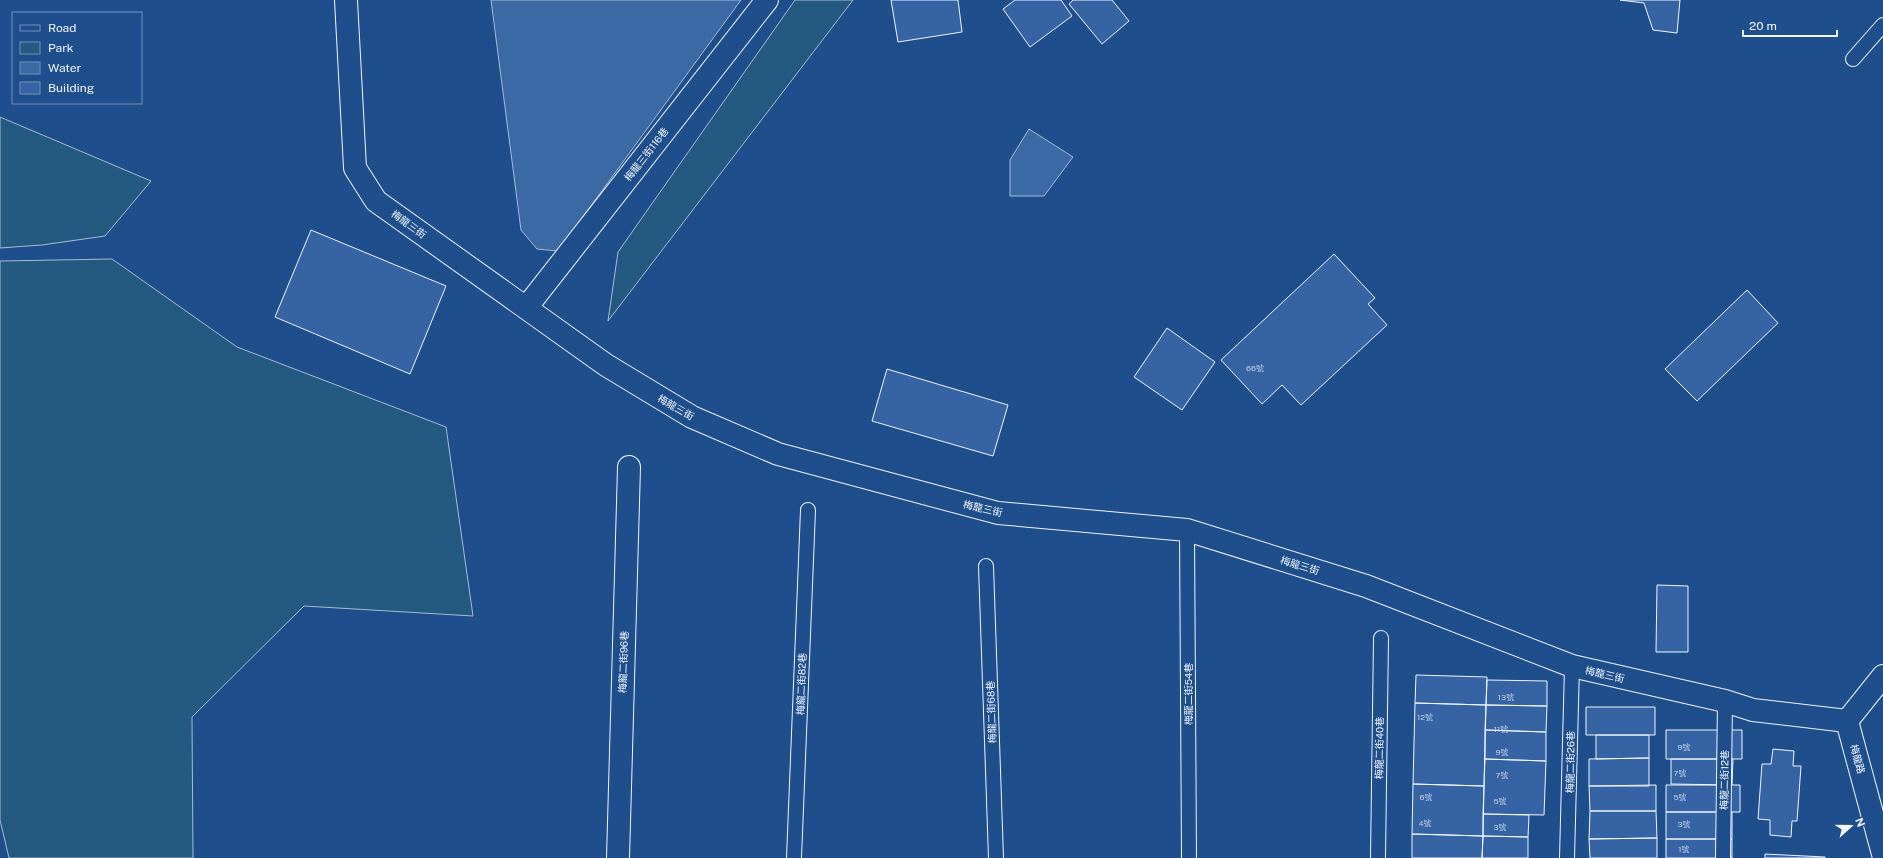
<svg xmlns="http://www.w3.org/2000/svg" width="1883" height="858" viewBox="0 0 1883 858" font-family="'Public Sans','Noto Sans TC',sans-serif">
	<style>
		.green { fill: #245a82; stroke: #a8bbd7 }
		.water { fill: #3b69a3; stroke: #a8bbd7 }
		.building { fill: #3563a3; stroke: #f2f6ff }
		.lines { fill: none; stroke-linecap: round; stroke-linejoin: round }
		.lane-casing { stroke: #f2f6ff; stroke-width: 16 }
		.street-casing { stroke: #f2f6ff; stroke-width: 24 }
		.secondary-casing { stroke: #f2f6ff; stroke-width: 24 }
		.lane { stroke: #1f4e8c; stroke-width: 14 }
		.street { stroke: #1f4e8c; stroke-width: 22 }
		.secondary { stroke: #1f4e8c; stroke-width: 22 }
		.labels { text-anchor: middle; dominant-baseline: central; stroke-width: 3; stroke-linejoin: round; paint-order: stroke }
		.number-label { font-size: 8px; fill: #c3d1e8 }
		.street-label { font-size: 10px; fill: #f2f6ff; stroke: #1f4e8c }
	</style>
	<rect width="100%" height="100%" fill="#1f4e8c"/>
	<path class="green" d="M795 0H853L608 321 618 252Z
		M0 117 151 181 105 236 42 245 0 248Z
		M112 259 237 347 446 427 473 616 304 606 192 717 193 858H9L0 820V261Z"/>
	<path class="water" d="M491 0H741L558 251 537 249 521 230Z
		M1029 129 1073 157 1044 196H1010V160Z"/>
	<path class="building" d="M891 0H958L962 32 898 42Z
		M1015 0H1061L1072 16 1030 47 1003 9Z
		M1073 0H1112L1129 21 1102 44 1069 4Z
		M1620 0H1680L1677 33 1653 30 1644 3Z
		M311 230 446 286 410 374 275 317Z
		M1334 254 1375 298 1368 304 1387 325 1301 405 1282 385 1262 404 1221 360Z
		M1747 290 1778 323 1697 401 1665 369Z
		M1167 328 1215 362 1182 410 1134 377Z
		M887 369 1008 405 993 456 872 421Z
		M1657 585 1688 586V652H1656Z
		M1416 675 1487 677 1486 705 1415 703Z
		M1487 680 1547 681V706L1486 705Z
		M1415 703 1486 705 1484 786 1413 784Z
		M1486 705 1547 706 1546 732 1485 730Z
		M1586 707H1655V735H1586Z
		M1485 730 1546 732V761L1485 759Z
		M1666 730H1742V759H1666Z
		M1596 735H1649V758L1596 759Z
		M1773 749 1794 751 1793 766H1801L1797 821H1792L1791 837 1770 835V820L1758 819 1762 764H1771Z
		M1649 758V786H1589V759Z
		M1485 759 1546 761 1544 815 1483 814Z
		M1671 759H1733L1732 785 1671 784Z
		M1413 784 1484 786 1483 836 1412 834Z
		M1656 785V811H1590L1589 786Z
		M1666 785H1740V812H1666Z
		M1590 811H1656L1657 838 1589 839Z
		M1666 812H1732V839H1666Z
		M1483 814 1529 815 1528 837 1483 836Z
		M1412 834 1483 836 1482 858H1412Z
		M1483 836 1528 837V858H1482Z
		M1657 838V858H1590L1589 839Z
		M1666 839H1732V858H1666Z
		M1765 854 1825 857V858H1765Z"/>
	<g class="lines">
		<g class="lane-casing">
			<path id="lane" d="M1853 59 1883 25
				M1187 530 1189 858
				M986 566 996 858
				M794 858 808 510
				M1378 858 1381 638
				M1567 858 1572 666
				M1723 858 1725 701"/>
		</g>
		<g class="street-casing">
			<path id="street" d="M346 0 355 168 376 201 606 365 692 417 778 454 998 513 1187 530 1366 586 1572 666 1725 701 1753 710 1847 721
				M526 308 767 0
				M618 858 629 467"/>
		</g>
		<g class="secondary-casing">
			<path id="secondary" d="M1883 676 1847 721 1883 854"/>
		</g>
		<use href="#lane" class="lane"/>
		<use href="#street" class="street"/>
		<use href="#secondary" class="secondary"/>
	</g>
	<g class="labels">
		<g class="number-label">
			<text x="1255" y="368">66號</text>
			<text x="1506" y="697">13號</text>
			<text x="1425" y="717">12號</text>
			<text x="1501" y="729">11號</text>
			<text x="1684" y="747">9號</text>
			<text x="1502" y="752">9號</text>
			<text x="1680" y="773">7號</text>
			<text x="1502" y="775">7號</text>
			<text x="1426" y="797">6號</text>
			<text x="1680" y="797">5號</text>
			<text x="1500" y="801">5號</text>
			<text x="1425" y="823">4號</text>
			<text x="1684" y="824">3號</text>
			<text x="1500" y="827">3號</text>
			<text x="1684" y="849">1號</text>
		</g>
		<g class="street-label">
			<text transform="translate(646 154) rotate(-52)">梅龍三街116巷</text>
			<text transform="translate(409 224) rotate(36)">梅龍三街</text>
			<text transform="translate(676 407) rotate(30)">梅龍三街</text>
			<text transform="translate(983 508) rotate(13)">梅龍三街</text>
			<text transform="translate(1300 565) rotate(17)">梅龍三街</text>
			<text transform="translate(623 662) rotate(-88)">梅龍二街96巷</text>
			<text transform="translate(1605 674) rotate(13)">梅龍三街</text>
			<text transform="translate(801 684) rotate(-88)">梅龍二街82巷</text>
			<text transform="translate(1188 694) rotate(-90)">梅龍二街54巷</text>
			<text transform="translate(991 712) rotate(-92)">梅龍二街68巷</text>
			<text transform="translate(1379 748) rotate(-89)">梅龍二街40巷</text>
			<text transform="translate(1858 759) rotate(75)">梅龍路</text>
			<text transform="translate(1570 762) rotate(-89)">梅龍二街26巷</text>
			<text transform="translate(1724 780) rotate(-89)">梅龍二街12巷</text>
		</g>
	</g>
	<rect x="12" y="12" width="130" height="92" fill="#1f4e8c" stroke="#7391ba"/>
	<rect x="20" y="25" width="20" height="6" fill="#1f4e8c" stroke="#7391ba"/>
	<text x="48" y="32" font-size="12" fill="#f2f6ff">Road</text>
	<rect x="20" y="42" width="20" height="12" fill="#245a82" stroke="#7391ba"/>
	<text x="48" y="52" font-size="12" fill="#f2f6ff">Park</text>
	<rect x="20" y="62" width="20" height="12" fill="#3b69a3" stroke="#7391ba"/>
	<text x="48" y="72" font-size="12" fill="#f2f6ff">Water</text>
	<rect x="20" y="82" width="20" height="12" fill="#3563a3" stroke="#7391ba"/>
	<text x="48" y="92" font-size="12" fill="#f2f6ff">Building</text>
	<g transform="translate(1851 826) rotate(69)" stroke="#1f4e8c" stroke-width="3" paint-order="stroke">
	<path d="M0-3L7 15L0 10L-7 15Z" fill="#f2f6ff"/>
	<text y="-6" font-size="11" font-weight="bold" text-anchor="middle" fill="#f2f6ff">N</text>
	</g>
	<path d="M1743 30v6h94v-6" fill="none" stroke="#f2f6ff" stroke-width="2"/>
	<text x="1749" y="30" font-size="12" fill="#f2f6ff" stroke="#1f4e8c" stroke-width="3" paint-order="stroke">20 m</text>
</svg>
